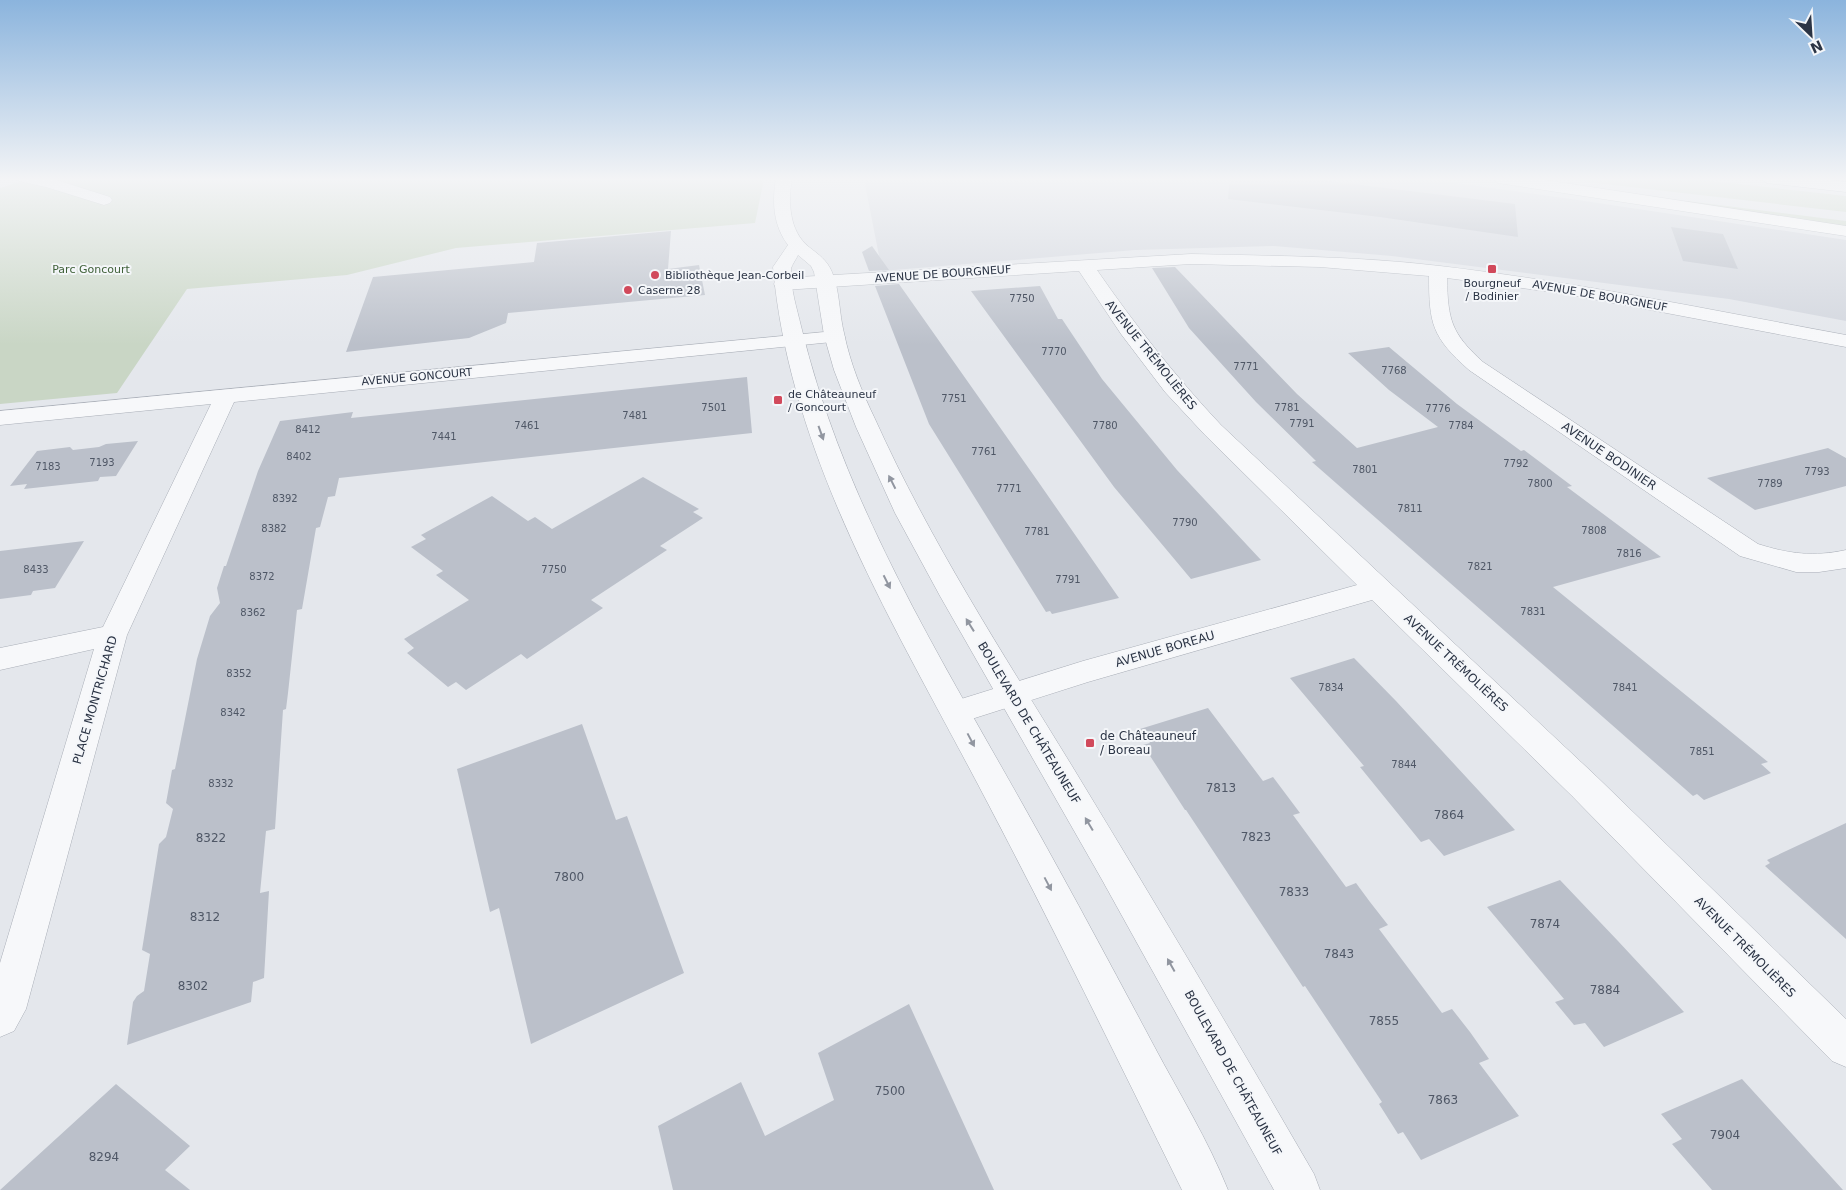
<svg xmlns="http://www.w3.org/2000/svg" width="1846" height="1190" viewBox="0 0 1846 1190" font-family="'DejaVu Sans',sans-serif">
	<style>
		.built { fill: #d2d6de }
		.green { fill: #c9d6c5 }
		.building { fill: #bbc0ca }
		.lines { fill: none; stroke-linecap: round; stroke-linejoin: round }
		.minor-casing { stroke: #a9aeb7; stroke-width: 1 }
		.tertiary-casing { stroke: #a9aeb7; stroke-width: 1 }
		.secondary-casing { stroke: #a9aeb7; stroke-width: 1 }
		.motorway-casing { stroke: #8b94a3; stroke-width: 1 }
		.minor { fill: #f7f8fa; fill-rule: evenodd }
		.tertiary { fill: #f7f8fa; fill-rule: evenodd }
		.secondary { fill: #fff; fill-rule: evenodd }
		.motorway { fill: #fff; fill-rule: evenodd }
		.oneway { fill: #9196a0 }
		.poi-dot { fill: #d1495b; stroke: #f4f6f9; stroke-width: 2 }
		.labels { text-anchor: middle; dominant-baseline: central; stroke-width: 4; stroke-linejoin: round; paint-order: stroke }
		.number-label { font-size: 10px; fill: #4f5766 }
		.far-park-label { font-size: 11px; fill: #3f6138; stroke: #f4f6f9 }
		.far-street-label { font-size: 11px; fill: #2b3445; stroke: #f4f6f9 }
		.far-poi-label { font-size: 11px; fill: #2b3445; stroke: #f4f6f9; text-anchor: start }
		.street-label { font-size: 12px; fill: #2b3445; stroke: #f4f6f9 }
		.poi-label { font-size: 12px; fill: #2b3445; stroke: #f4f6f9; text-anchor: start }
		.near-number-label { font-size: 12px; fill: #4f5766 }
	</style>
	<rect width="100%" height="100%" fill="#e4e7ec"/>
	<path class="built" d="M1419 178 1571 199 1846 240V321L1729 299 1392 256 1274 246 1135 250 882 271 864 179Z"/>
	<path class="green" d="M32 178 764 179 755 223 456 248 347 275 187 289 117 393 0 404V188Z
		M1561 179H1694L1846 196V212Z
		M1687 201 1846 221V226L1688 203Z"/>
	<path class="building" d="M1230 178H1304L1515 204 1518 237 1380 217 1228 199Z
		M1671 227 1723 234 1738 269 1683 261Z
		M671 231 668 269 699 265 705 295 508 313 506 323 469 338 346 352 373 277 534 262 537 243Z
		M872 246 889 270 869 271 862 252Z
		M1175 267 1297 394 1357 448 1438 427 1389 390 1348 353 1389 347 1457 404 1521 451 1524 450 1572 486 1567 487 1661 557 1553 587 1768 762 1761 764 1771 773 1704 800 1697 794 1693 796 1312 462 1316 461 1256 402 1189 328 1152 268Z
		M899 284 1037 480 1119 598 1052 614 1050 611 1046 612 929 424 875 286Z
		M1040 286 1058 319H1062L1102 379 1177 470 1261 560 1191 579 1114 487 971 291Z
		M747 377 752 433 339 478 335 496 328 497 320 527 316 528 302 609 297 610 288 693 286 709 283 710 275 829 266 831 260 893 269 891 264 978 253 982 251 1002 127 1045 133 1002 137 996 144 991 150 954 142 950 159 844 166 837 173 809 166 803 172 770 175 769 197 659 210 616 220 603 217 588 224 566H226L258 471 280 421 353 412 351 418Z
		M138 441 116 476 100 477 98 481 24 489 27 484 10 486 37 451 70 447 73 450 99 447 106 444Z
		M1828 448 1846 458V486L1755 510 1707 478Z
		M643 477 699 509 693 512 703 518 660 546 667 550 591 600 603 608 527 659 521 654 466 690 456 682 448 687 407 653 414 648 404 639 469 600 436 575 443 571 411 547 426 539 421 535 492 496 528 521 535 517 552 529Z
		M84 541 55 588 33 591 31 595 0 599V551Z
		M1354 658 1396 701 1515 830 1444 856 1429 839 1421 842 1360 767 1364 766 1290 678Z
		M1208 708 1263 781 1273 777 1300 813 1293 815 1346 887 1356 883 1370 902 1388 925 1379 929 1442 1013 1452 1009 1470 1032 1489 1059 1479 1063 1519 1116 1421 1160 1403 1132 1398 1134 1379 1104 1382 1102 1305 986 1303 987 1186 810H1185L1143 745 1150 743 1140 729Z
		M582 724 616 820 627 816 684 973 531 1044 499 908 490 912 457 769Z
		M1846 823V939L1765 866 1770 863 1767 860Z
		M1560 880 1618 941 1684 1012 1604 1047 1585 1023 1574 1025 1555 1002 1564 999 1487 907Z
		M909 1004 994 1190H673L658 1126 741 1082 765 1136 834 1100 818 1053Z
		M1742 1079 1843 1190H1712L1672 1144 1682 1139 1661 1114Z
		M116 1084 190 1146 165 1170 190 1190H0Z"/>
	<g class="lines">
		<g class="minor-casing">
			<path id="minor" d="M17 178H50L110 197 112 200 110 203 104 205 46 187 19 181Z
				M1191 254C1274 256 1358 256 1440 266 1577 282 1711 310 1846 335V347L1566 294 1447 278C1448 320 1451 333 1483 362L1758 544C1789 554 1814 557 1846 550V568L1819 572H1796L1740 556 1469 370C1432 337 1429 324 1429 276L1320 267 1191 264 1097 270C1135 325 1175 376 1221 425L1596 776 1846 1019V1067L1832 1061 1572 796 1372 600 1088 682 956 724 945 720 941 712 945 704 1083 661 1357 585 1205 435 1165 392 1121 334 1079 271 783 290 776 288 774 284 776 280 783 278Z
				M835 331 842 333 845 337 842 341 234 402 127 635 26 1009 14 1031 0 1037V963L94 649 0 670V648L103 627 211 404 0 425V411Z"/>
		</g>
		<g class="tertiary-casing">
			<path id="tertiary" d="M776 178H792C788 202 789 231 809 247 818 254 827 260 832 272 840 291 839 313 844 333 850 363 862 392 875 419 930 541 1002 652 1072 766 1154 901 1235 1037 1314 1174L1320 1190H1274L1101 878 940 596 895 513 856 427 834 370 824 335 814 272 811 266 798 255C796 260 792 264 791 269 790 287 797 309 801 326 839 485 921 625 1001 766 1054 859 1104 952 1154 1046 1179 1093 1208 1140 1228 1190H1182C1117 1058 1052 925 983 794 896 628 790 458 773 267L788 245C773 225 772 202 776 178Z"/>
		</g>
		<g class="secondary-casing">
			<path id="secondary" d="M1491 178H1532L1846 226V236L1498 183Z"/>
		</g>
		<g class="motorway-casing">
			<path id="motorway" d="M1760 178H1812L1846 182V192L1767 183Z"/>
		</g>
		<use href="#minor" class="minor"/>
		<use href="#tertiary" class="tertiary"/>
		<use href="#secondary" class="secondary"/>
		<use href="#motorway" class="motorway"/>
	</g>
	<defs><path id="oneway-solid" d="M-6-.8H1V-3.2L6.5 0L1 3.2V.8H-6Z" transform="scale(1.25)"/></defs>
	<g class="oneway">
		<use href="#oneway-solid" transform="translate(821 433) rotate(70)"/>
		<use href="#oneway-solid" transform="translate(892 482) rotate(-117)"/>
		<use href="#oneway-solid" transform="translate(887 582) rotate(63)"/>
		<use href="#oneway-solid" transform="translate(970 625) rotate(-122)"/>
		<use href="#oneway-solid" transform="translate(971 740) rotate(62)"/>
		<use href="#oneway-solid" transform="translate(1089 824) rotate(-121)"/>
		<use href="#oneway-solid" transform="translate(1048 884) rotate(62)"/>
		<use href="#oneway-solid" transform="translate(1171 965) rotate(-119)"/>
	</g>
	<linearGradient id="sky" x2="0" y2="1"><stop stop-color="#8bb4dd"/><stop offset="0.52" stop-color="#f3f4f6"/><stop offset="1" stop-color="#f3f4f6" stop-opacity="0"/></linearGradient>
	<rect width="1846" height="345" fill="url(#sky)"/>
	<g class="poi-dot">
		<rect x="1487" y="264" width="10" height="10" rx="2.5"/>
		<circle cx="655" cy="275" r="5"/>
		<circle cx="628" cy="290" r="5"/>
		<rect x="773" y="395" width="10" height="10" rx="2.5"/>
		<rect x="1085" y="738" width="10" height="10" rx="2.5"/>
	</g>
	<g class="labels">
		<g class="number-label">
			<text x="1022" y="298">7750</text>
			<text x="1054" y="351">7770</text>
			<text x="1246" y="366">7771</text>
			<text x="1394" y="370">7768</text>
			<text x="954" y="398">7751</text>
			<text x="714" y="407">7501</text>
			<text x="1287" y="407">7781</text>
			<text x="1438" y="408">7776</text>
			<text x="635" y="415">7481</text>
			<text x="1302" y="423">7791</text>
			<text x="527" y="425">7461</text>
			<text x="1105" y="425">7780</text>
			<text x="1461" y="425">7784</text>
			<text x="308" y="429">8412</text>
			<text x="444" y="436">7441</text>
			<text x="984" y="451">7761</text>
			<text x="299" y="456">8402</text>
			<text x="102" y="462">7193</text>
			<text x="1516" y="463">7792</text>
			<text x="48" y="466">7183</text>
			<text x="1365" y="469">7801</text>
			<text x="1817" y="471">7793</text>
			<text x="1540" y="483">7800</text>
			<text x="1770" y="483">7789</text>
			<text x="1009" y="488">7771</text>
			<text x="285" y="498">8392</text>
			<text x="1410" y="508">7811</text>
			<text x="1185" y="522">7790</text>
			<text x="274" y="528">8382</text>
			<text x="1594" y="530">7808</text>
			<text x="1037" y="531">7781</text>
			<text x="1629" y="553">7816</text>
			<text x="1480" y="566">7821</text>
			<text x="36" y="569">8433</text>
			<text x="554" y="569">7750</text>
			<text x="262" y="576">8372</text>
			<text x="1068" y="579">7791</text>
			<text x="1533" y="611">7831</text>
			<text x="253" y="612">8362</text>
			<text x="239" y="673">8352</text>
			<text x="1331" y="687">7834</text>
			<text x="1625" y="687">7841</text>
			<text x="233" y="712">8342</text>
			<text x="1702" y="751">7851</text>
			<text x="1404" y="764">7844</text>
			<text x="221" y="783">8332</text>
		</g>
		<g class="far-park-label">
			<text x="91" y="269">Parc Goncourt</text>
		</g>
		<g class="far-street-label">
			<text transform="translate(943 274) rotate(-4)">AVENUE DE BOURGNEUF</text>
			<text transform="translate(1600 296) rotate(10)">AVENUE DE BOURGNEUF</text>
			<text transform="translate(417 377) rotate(-5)">AVENUE GONCOURT</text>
		</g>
		<g class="far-poi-label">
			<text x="665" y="275">Bibliothèque Jean-Corbeil</text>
			<text x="1492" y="283" text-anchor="middle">Bourgneuf<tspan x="1492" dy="13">/ Bodinier</tspan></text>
			<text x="638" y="290">Caserne 28</text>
			<text x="788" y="394">de Châteauneuf<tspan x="788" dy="13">/ Goncourt</tspan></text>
		</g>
		<g class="street-label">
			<text transform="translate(1151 355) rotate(51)">AVENUE TRÉMOLIÈRES</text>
			<text transform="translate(1609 456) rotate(34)">AVENUE BODINIER</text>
			<text transform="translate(1165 649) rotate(-16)">AVENUE BOREAU</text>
			<text transform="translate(1456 663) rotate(43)">AVENUE TRÉMOLIÈRES</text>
			<text transform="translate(95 700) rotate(-74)">PLACE MONTRICHARD</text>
			<text transform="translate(1029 723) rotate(59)">BOULEVARD DE CHÂTEAUNEUF</text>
			<text transform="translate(1745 947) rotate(45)">AVENUE TRÉMOLIÈRES</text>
			<text transform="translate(1233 1073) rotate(61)">BOULEVARD DE CHÂTEAUNEUF</text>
		</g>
		<g class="poi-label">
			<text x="1100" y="736">de Châteauneuf<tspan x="1100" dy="14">/ Boreau</tspan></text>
		</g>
		<g class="near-number-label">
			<text x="1221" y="788">7813</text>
			<text x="1449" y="815">7864</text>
			<text x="1256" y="837">7823</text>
			<text x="211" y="838">8322</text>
			<text x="569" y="877">7800</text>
			<text x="1294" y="892">7833</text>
			<text x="205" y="917">8312</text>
			<text x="1545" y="924">7874</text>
			<text x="1339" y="954">7843</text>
			<text x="193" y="986">8302</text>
			<text x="1605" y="990">7884</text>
			<text x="1384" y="1021">7855</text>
			<text x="890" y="1091">7500</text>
			<text x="1443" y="1100">7863</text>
			<text x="1725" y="1135">7904</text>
			<text x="104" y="1157">8294</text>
		</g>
	</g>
	<g transform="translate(1811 35) rotate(155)" stroke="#f4f6f9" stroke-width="4" paint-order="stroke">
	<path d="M0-4L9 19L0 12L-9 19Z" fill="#2b3445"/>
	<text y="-8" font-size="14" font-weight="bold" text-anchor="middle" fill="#2b3445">N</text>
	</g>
</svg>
